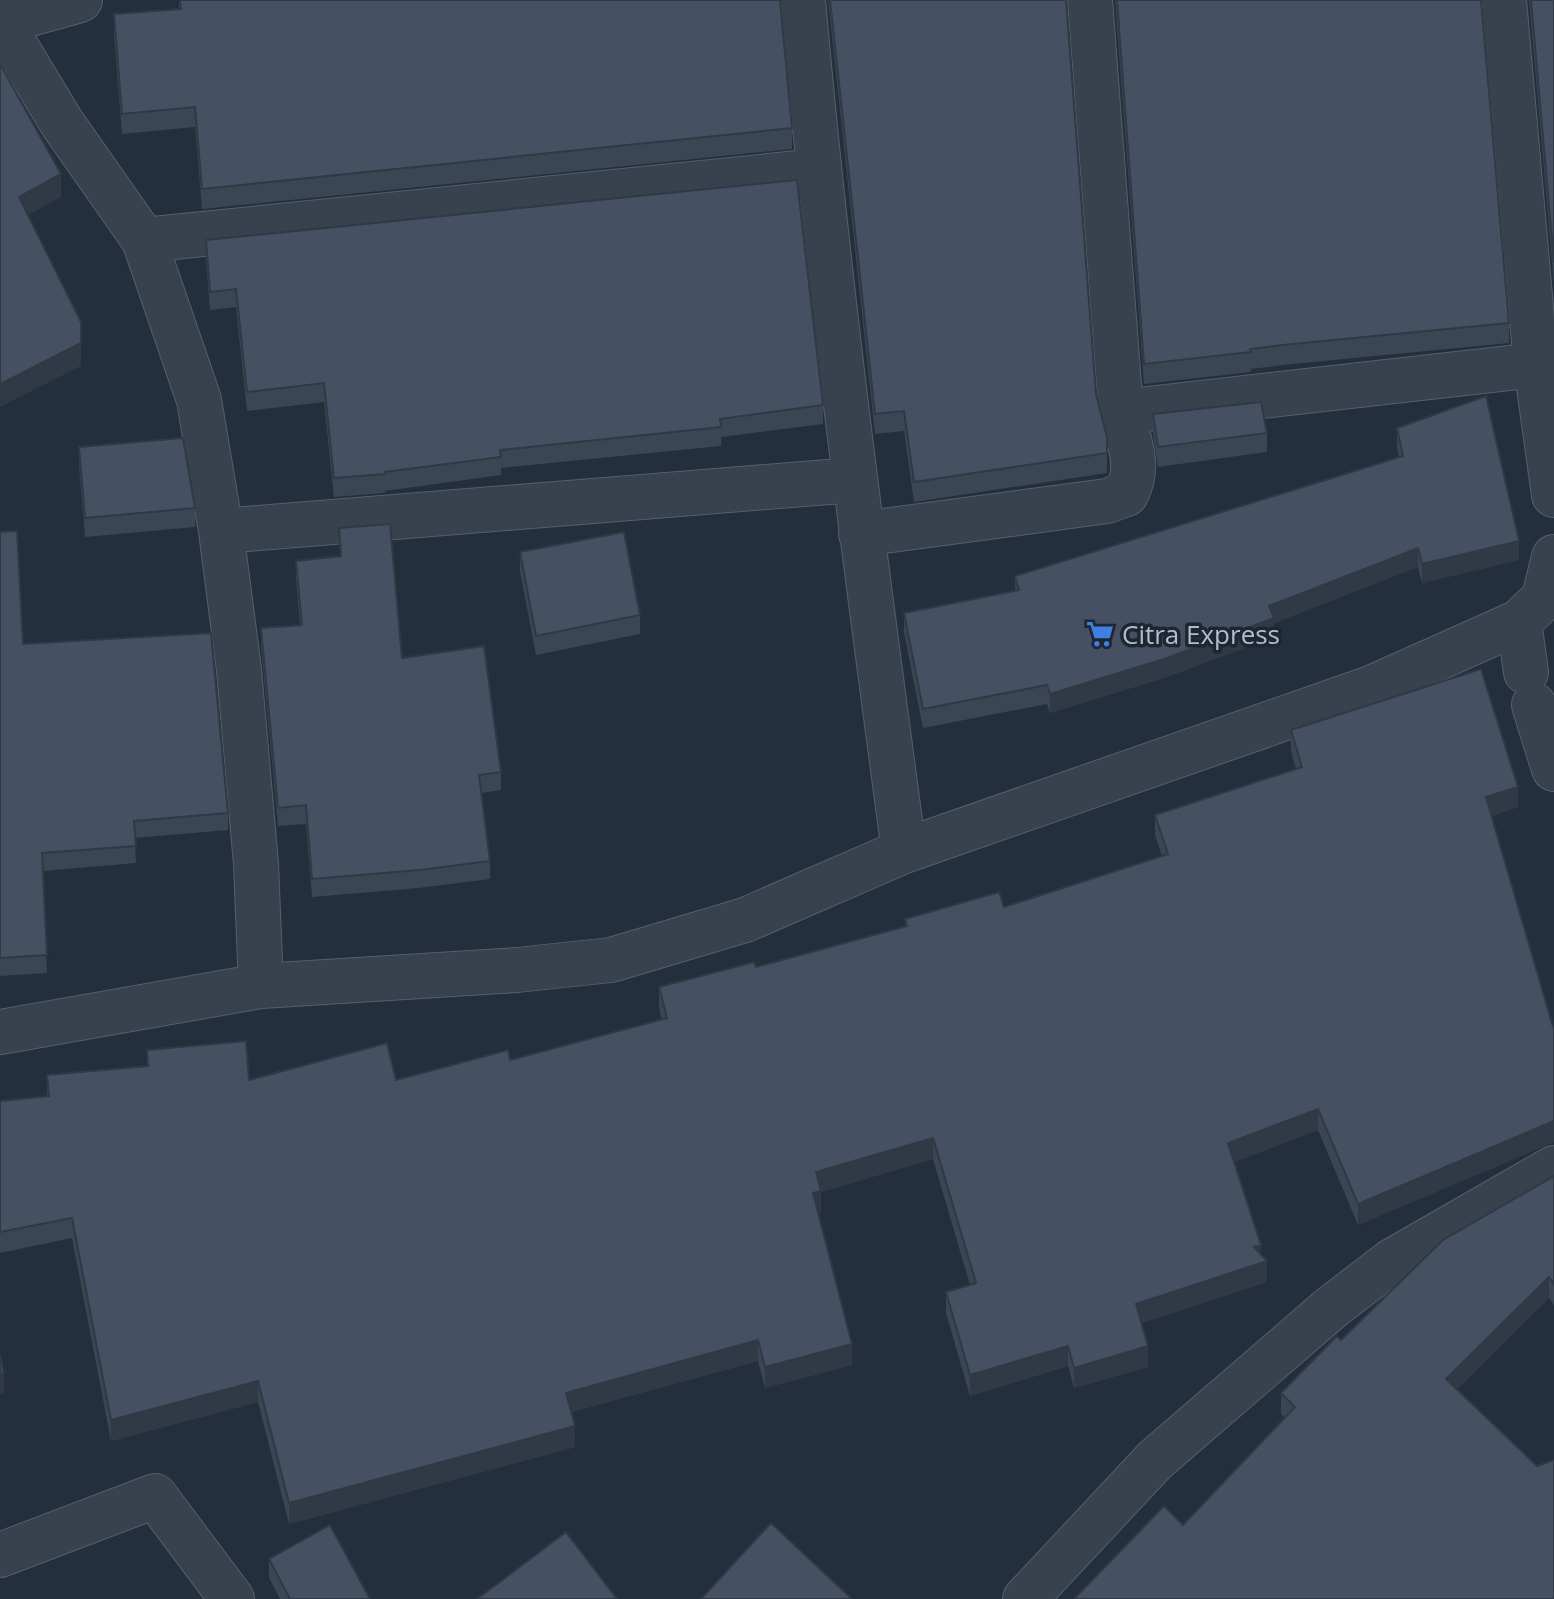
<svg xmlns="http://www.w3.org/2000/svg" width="1554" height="1599" viewBox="0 0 1554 1599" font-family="'Open Sans',sans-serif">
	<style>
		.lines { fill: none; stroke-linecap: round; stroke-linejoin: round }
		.minor-casing { stroke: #565f6c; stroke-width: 46 }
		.minor { stroke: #38414e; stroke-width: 44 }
		.wall { fill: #3b4654 }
		.shaded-wall { fill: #303945 }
		.building { fill: #455162; stroke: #303945; stroke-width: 2 }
		.labels { text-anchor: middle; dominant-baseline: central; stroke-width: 7; stroke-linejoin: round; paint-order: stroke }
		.poi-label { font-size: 26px; fill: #b4bcc9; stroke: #1d2633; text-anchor: start }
	</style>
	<rect width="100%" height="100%" fill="#242f3e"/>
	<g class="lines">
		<g class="minor-casing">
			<path id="minor" d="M803 0C828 285 866 568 904 851
				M1504 0 1536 365 1554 495
				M0 20 62 123 144 240 199 400 221 531 239 670 256 864 261 986
				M1 22 80 0
				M144 240 818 171
				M1121 412 1536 365
				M221 531 853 480
				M861 534 1107 501 1126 494C1141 467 1129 440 1121 412L1090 0
				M1519 622 1526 672
				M1534 705 1554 769
				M0 1032 261 986 517 970 611 960 745 920 904 851 1371 688 1519 622 1544 598 1554 557
				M0 1555 155 1496 232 1599
				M1025 1599 1155 1460 1332 1307 1392 1261 1554 1168"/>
		</g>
		<use href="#minor" class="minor"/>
	</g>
	<path class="wall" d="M179 0H780L792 128V149L202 209 195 127 122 134 114 35V14L179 9Z
		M828 0H1066L1096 394 1107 437V473L914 502 904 431 875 434Z
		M1115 0H1481L1509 323V343L1292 364 1251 369V372L1144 384Z
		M1529 0H1554V284Z
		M206 240 823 405V424L721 437V446L501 468V475L385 491V493L334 497 324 402 247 411 236 307 210 310 206 259Z
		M1153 414 1267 433V452L1158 467 1153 434Z
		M1397 428 1519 560 1422 583 1418 567 1274 623V637L1164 678 1050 713 1047 704 923 728 904 632V613L1015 591V576L1399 457 1397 447Z
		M79 447 195 508V527L85 537 79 466Z
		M339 528 402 658 501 772V790L481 793 490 861V879L419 888 312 897 306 824 278 826 261 646V628L300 625 296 579V561L340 557Z
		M0 532 23 644 228 813V830L135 838 136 863 43 871 47 973 0 976Z
		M520 552 640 615V634L536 655 520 571Z
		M1291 730 1518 807 1491 816 1554 1030V1142L1358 1225 1318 1130 1234 1162 1267 1282 1142 1323 1148 1367 1074 1388 1068 1366 970 1396 946 1313V1292L970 1285 933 1159 821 1192V1211L818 1212 852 1365 765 1388 758 1361 571 1412 575 1447 289 1524 258 1402 111 1441 72 1238 0 1253V1101L47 1096V1075L147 1066V1050L249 1080H396L510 1060 662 1020 659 1007V987L756 967 905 927V919L1004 907 1162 856 1155 835V815L1296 769 1291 751Z
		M1554 1176V1305L1549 1298 1457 1389 1554 1599 1183 1525 1285 1418 1281 1414V1393L1341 1340Z
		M269 1559 370 1599H280L269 1578Z"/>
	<path class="shaded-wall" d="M61 174V197L19 220V197Z
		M81 343V366L0 407V384Z
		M1519 541V560L1422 583V564Z
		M1418 548V567L1274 623V637L1164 678 1050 713V694L1269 606Z
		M1518 787V807L1486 818V797Z
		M1318 1109V1130L1228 1164V1143Z
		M1554 1121V1142L1358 1225V1204Z
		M933 1138V1159L821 1192V1211L813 1214V1193L816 1172Z
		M1261 1245V1264L1267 1261V1282L1136 1325V1304Z
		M1549 1277V1298L1446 1400V1379Z
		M758 1340V1361L566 1413V1393Z
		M852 1344V1365L765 1388V1367Z
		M1068 1346V1366L970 1396V1375Z
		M1148 1346V1367L1074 1388V1368Z
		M4 1373V1393L0 1394V1374Z
		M258 1381V1402L111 1441V1420Z
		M575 1426V1447L289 1524V1503Z"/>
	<path class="building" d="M180 0H780L792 128 202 189 195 107 122 114 114 14 181 9Z
		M830 0H1066L1096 394 1107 437V453L914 482 904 411 875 414Z
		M1117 0H1481L1509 323 1292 344 1250 349 1251 352 1144 364Z
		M1531 0H1554V263Z
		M0 64 61 174 19 197 81 322V343L0 384Z
		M797 180 823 405 720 419 721 427 500 450 501 457 385 472V474L334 478 324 383 247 392 236 289 210 292 206 240Z
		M1486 396 1519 541 1422 564 1418 548 1269 606 1274 618 1164 659 1050 694 1047 685 923 709 904 613 1019 590 1015 576 1403 456 1397 428Z
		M1261 402 1267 433 1158 447 1153 414Z
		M183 438 195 508 85 518 79 447Z
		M390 524 402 658 484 646 501 772 479 775 490 861 419 870 312 879 306 805 278 808 261 628 302 625 296 561 341 556 339 528Z
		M17 531 23 644 211 633 228 813 134 821 136 846 42 853 47 955 0 958V532Z
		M624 532 640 615 536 636 520 552Z
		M1481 669 1518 787 1486 797 1554 1030V1121L1358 1204 1318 1109 1228 1143 1261 1245 1254 1247 1267 1261 1136 1304 1148 1346 1074 1368 1068 1346 970 1375 946 1292 976 1283 933 1138 816 1172 821 1191 813 1193 852 1344 765 1367 758 1340 566 1393 575 1426 289 1503 258 1381 111 1420 72 1218 0 1232V1101L49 1096 47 1075 148 1066 147 1050 246 1041 249 1080 387 1043 396 1080 508 1050 510 1060 667 1018 659 987 754 962 756 967 907 926 905 919 999 892 1004 907 1168 854 1155 815 1302 767 1291 730Z
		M1554 1176V1284L1549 1277 1446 1379 1537 1466 1554 1460V1599H1074L1164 1506 1183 1525 1295 1407 1281 1393 1337 1336 1341 1340 1443 1240Z
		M0 1355 4 1373 0 1374Z
		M771 1523 852 1599H701Z
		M330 1525 370 1599H290L269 1559Z
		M566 1532 617 1599H477Z"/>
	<defs>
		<g id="supermarket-bare" transform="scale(2.16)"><path d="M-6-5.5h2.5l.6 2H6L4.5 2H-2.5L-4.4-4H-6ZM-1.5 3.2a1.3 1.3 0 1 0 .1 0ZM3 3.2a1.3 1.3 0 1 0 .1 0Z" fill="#3f7fe0" stroke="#1d2633" stroke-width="2.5" paint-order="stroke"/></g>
	</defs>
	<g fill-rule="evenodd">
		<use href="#supermarket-bare" x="1100" y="634"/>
	</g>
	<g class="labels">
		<g class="poi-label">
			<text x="1122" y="634">Citra Express</text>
		</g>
	</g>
</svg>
